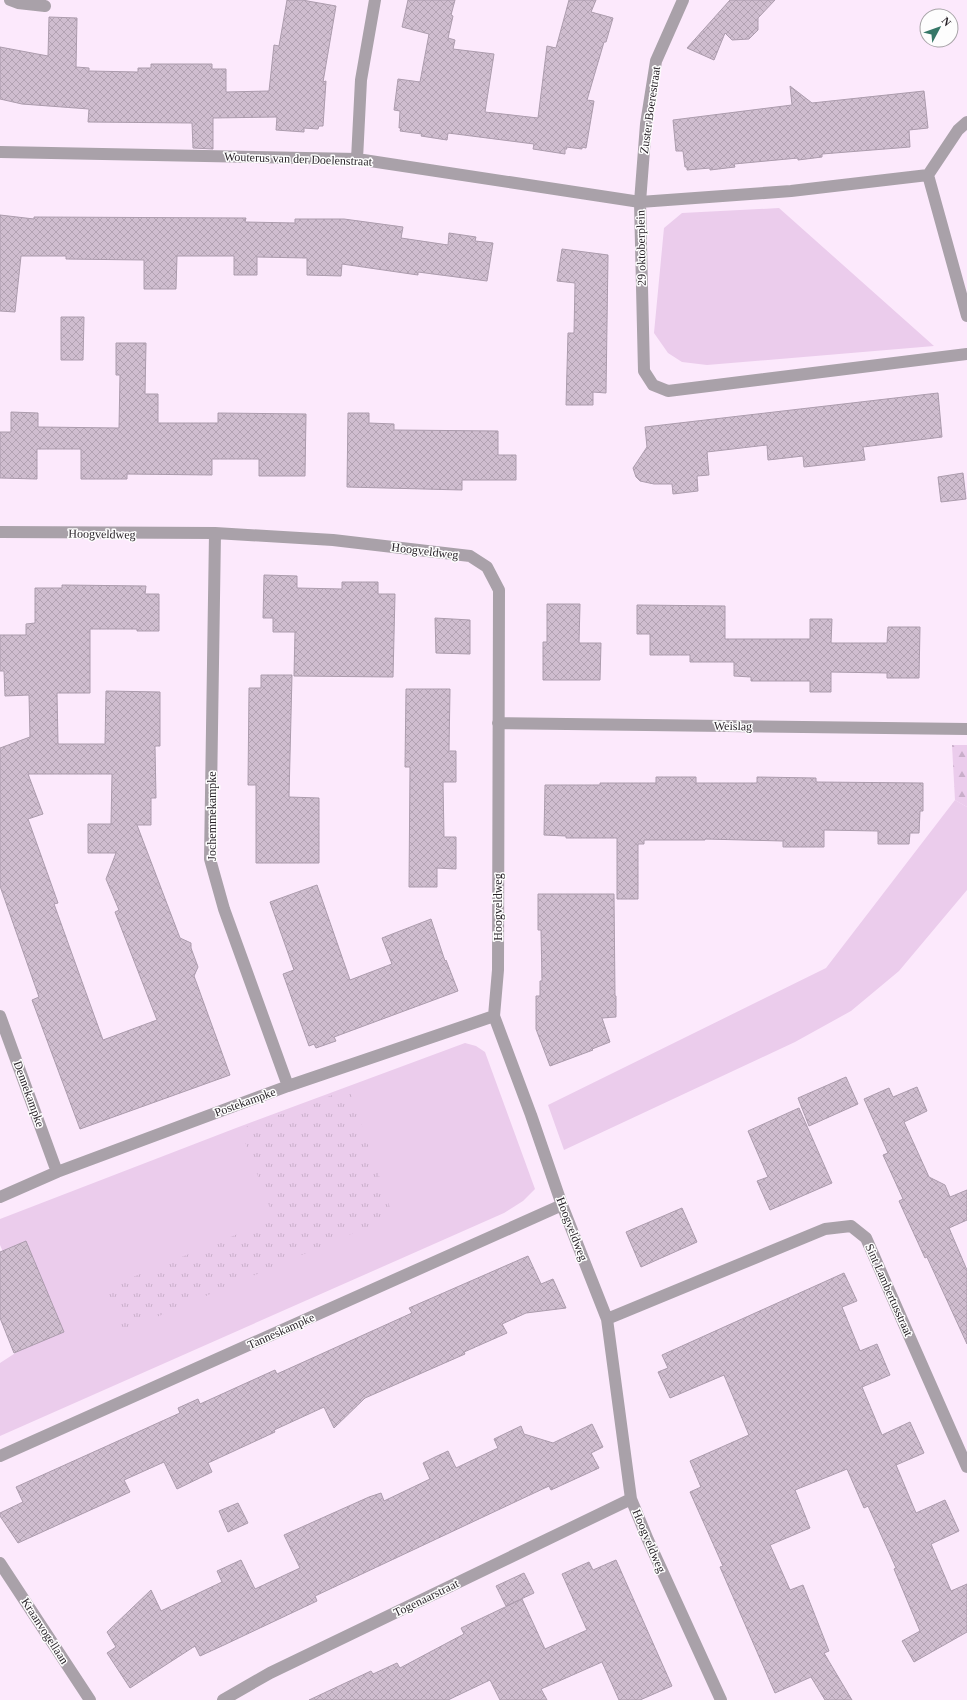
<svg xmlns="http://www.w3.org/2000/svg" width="967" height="1700" viewBox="0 0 967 1700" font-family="Georgia,serif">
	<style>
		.grass { fill: #ebccec }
		.forest { fill: url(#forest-firs) }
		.park { fill: url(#park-tufts) }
		.building { fill: url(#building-cross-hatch); stroke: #ac9cad; fill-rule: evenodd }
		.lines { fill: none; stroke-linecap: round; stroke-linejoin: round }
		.minor { stroke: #a9a1a9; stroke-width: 12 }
		.labels { text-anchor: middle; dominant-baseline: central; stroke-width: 3; stroke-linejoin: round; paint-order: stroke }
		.street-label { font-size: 12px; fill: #251f25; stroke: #fdfdfd }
	</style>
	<defs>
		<pattern id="forest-firs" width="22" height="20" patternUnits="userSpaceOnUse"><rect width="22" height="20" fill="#ebccec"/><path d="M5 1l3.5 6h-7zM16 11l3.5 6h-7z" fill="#c9afca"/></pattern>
		<pattern id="park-tufts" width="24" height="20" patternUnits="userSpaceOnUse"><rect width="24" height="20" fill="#ebccec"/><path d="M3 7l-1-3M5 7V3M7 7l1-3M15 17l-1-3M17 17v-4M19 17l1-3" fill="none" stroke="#c9afca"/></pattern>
		<pattern id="building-cross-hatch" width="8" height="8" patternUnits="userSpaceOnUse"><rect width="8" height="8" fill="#cfbdcf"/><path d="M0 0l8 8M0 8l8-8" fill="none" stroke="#b2a2b2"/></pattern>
	</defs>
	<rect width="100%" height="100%" fill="#fce9fc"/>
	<path class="grass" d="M779 208 934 346 707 365 682 362 668 353 654 333 664 228 682 213Z
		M955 800 967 807V890L899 971 851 1011 795 1042 564 1150 548 1105 826 968Z
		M465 1043 476 1046 485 1052 535 1189 523 1201 504 1213 0 1436V1363L20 1350 43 1340 0 1245V1219L236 1128Z"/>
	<path class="forest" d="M952 745H967V807L955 800Z"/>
	<path class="park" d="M349 1089 393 1216 124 1331 106 1288 274 1219 240 1129Z"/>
	<path class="building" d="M287 0H302L336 6 323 82 326 81 323 126H319L318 129 304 128V132L276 130 277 117 213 118V149L193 148 192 123 88 122 89 109 22 104 0 99V47L48 56 49 17 77 18 76 67 89 68V71L138 72V68H151V64H212V69H226V92L269 91 274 45 279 46Z
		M408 0H455L451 15 453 16 448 38 455 40 453 49 494 54 485 112 538 118 547 46 556 48 569 0H596L591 12 613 18 606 42H604L587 100 594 101 586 148 582 147V149L566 147 567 149H565V154L533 149 534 144 448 133 447 140 421 136 422 134 400 131 401 128H399L400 111 394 110 398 79 420 82 429 34 402 27Z
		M730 0H775L758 18V30L749 39 732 40 725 33 714 60 687 48Z
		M790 86 812 103 924 91 928 128 909 130 910 147 822 154V157L798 160V158L734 164 735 167 710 170V168L687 170V167H685L683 151H676L673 120 792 105Z
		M0 215 34 219V217L246 218 245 222 295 223V219H344L403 227 401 238 448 245 449 233 476 237 475 241 493 243 487 281 418 272V275L342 264 341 276 307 275V258L257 257V275H234V256H177L176 289H144V260L66 259V256H21L15 312 0 311Z
		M562 249 608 255 606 393 593 392V405H566L568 333H574L575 283 557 281Z
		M61 317H84L83 360H61Z
		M116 343H146L145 394H158V423H218V413L306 414 305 476H259V459H212V475L127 474V479H81V449H37V479L0 478V432H11V412L38 413V427L119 428 120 375H116Z
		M938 393 942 437 863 447 865 460 804 467 803 456 768 460 767 445 707 452 709 475 697 476 698 491 673 494 672 484H654L640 481 636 477 633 468 647 447 645 427Z
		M348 413H369V423L394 424V430L498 431V455H516V480H462V490L347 487Z
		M963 473 966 499 941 502 938 477Z
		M264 575 297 576V588L342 589V582H378V594H395L393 677 294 676 295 632H273V618H263Z
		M62 585 146 586 145 594H159V631H137V629H90V693H57L58 744H105L106 691 160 692V746H155L156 798H151V825H137L180 938 191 943V948L198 967 194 976 230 1075 80 1129 32 1000 39 997 0 886V748L30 737 29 695 5 696 4 671H0V635H26V624L35 623V588H62ZM28 774H112L111 824H88V853H116L106 879 119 910 115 912 157 1020 103 1040 54 904 58 903 28 819 43 814Z
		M547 604H580L579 643H601L600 680H543V642H547Z
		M637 605 725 606V639H810V619H832L831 643H887L888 627H920L919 678H887V673L831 672V692H810V681H751V677L734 676V662H690V655H650V634H637Z
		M435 618 470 620V654L436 653Z
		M261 675H292L289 797 319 798V863H256V785H248L249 688H261Z
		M406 689H450L449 751H456V782H443L444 837H456V869L437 868V887H409L410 767H405Z
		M656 777H696V783H757V777L816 778V782L923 783V811H920L919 833H910L909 844H878V831L824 830V847H783V841L705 839V840H644V844H638V899H617V838H566V836L544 835 545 785H600V783H656Z
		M317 885 350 980 392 964 382 938 431 919 445 961 446 960 458 991 334 1037 336 1041 316 1048 314 1044 309 1046 283 974 294 970 270 902Z
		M538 894H614L615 996H616V1017L602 1018 610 1042 592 1049 593 1050 550 1066 536 1029V996H540V981H542L541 930H538Z
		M846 1077 858 1104 809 1126 798 1098Z
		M917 1087 927 1111 904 1122 929 1177 945 1185 950 1197 967 1190V1220L949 1228 967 1270V1344L927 1257 925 1258 899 1201 903 1199 883 1155 888 1153 864 1099 889 1088 893 1097Z
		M799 1108 832 1183 770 1210 757 1181 768 1177 748 1131Z
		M682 1208 697 1242 641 1267 626 1232Z
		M26 1241 64 1332 14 1353 0 1318V1252Z
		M528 1256 541 1284 553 1279 566 1308 526 1313 502 1324 507 1333 464 1352 465 1354 365 1398 334 1428 324 1407 274 1430 275 1432 208 1463 212 1472 177 1489 164 1462 124 1480 130 1492 18 1543 0 1516V1513L23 1502 16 1487 180 1413 178 1408 198 1399 200 1404 275 1370 277 1374 412 1313 409 1308Z
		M844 1273 857 1301 842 1307 860 1351 877 1344 890 1375 862 1387 882 1435 910 1422 924 1453 896 1465 916 1513 945 1500 959 1531 931 1544 951 1591 967 1584V1632L914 1662 902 1641 920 1631 894 1569 896 1568 868 1506 864 1508 847 1469 795 1490 810 1528 770 1545 790 1590 803 1585 829 1651 824 1653 852 1700H825L811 1677 775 1693 720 1567 723 1566 690 1492 701 1487 690 1461 749 1435 724 1375 670 1398 658 1372 668 1368 662 1355Z
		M592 1424 603 1447 591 1453 599 1468 551 1490 549 1486 315 1596 317 1601 224 1645 200 1656 195 1646 130 1688 107 1653 116 1647 107 1632 151 1590 161 1611 222 1582 217 1571 241 1560 255 1589 300 1568 284 1535 369 1497 381 1493 384 1501 430 1479 423 1463 435 1457 448 1451 456 1468 498 1448 494 1439 521 1426 524 1434 553 1443Z
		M238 1503 248 1523 228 1532 219 1511Z
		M616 1560 672 1686 640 1700H619L602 1662 541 1689 547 1700H500L490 1680 448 1700H309L371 1671 373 1674 397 1663 400 1668 464 1634 461 1628 522 1599 545 1649 587 1630 562 1574 589 1562 593 1570Z
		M524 1573 534 1593 506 1606 496 1586Z"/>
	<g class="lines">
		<path class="minor" d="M10 0 18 3 45 6
			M0 152 357 159 640 202 646 124 656 61 683 0
			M357 159 361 80 375 0
			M928 175 791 191 640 202 644 371 653 385 668 391 967 354
			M928 175 967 316
			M928 175 958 130 967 122
			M0 532 215 533 333 540 470 556 487 567 499 590 498 970 494 1016 531 1115 562 1205 607 1319 631 1499 648 1540 721 1700
			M215 533 210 859 224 909 288 1086
			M498 723 967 729
			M0 1016 57 1172
			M0 1197 57 1172 288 1086 494 1016
			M607 1319 825 1229 851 1226 866 1238 967 1467
			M0 1456 562 1205
			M0 1563 90 1700
			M223 1700 270 1673 631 1499"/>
	</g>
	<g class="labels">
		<g class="street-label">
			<text transform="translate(650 110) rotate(-82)">Zuster Boerestraat</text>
			<text transform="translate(298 159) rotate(2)">Wouterus van der Doelenstraat</text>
			<text transform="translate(641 248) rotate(-91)">29 oktoberplein</text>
			<text transform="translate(102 534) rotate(1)">Hoogveldweg</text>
			<text transform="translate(425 551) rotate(7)">Hoogveldweg</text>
			<text transform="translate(733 726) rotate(1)">Weislag</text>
			<text transform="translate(212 816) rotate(-90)">Jochemmekampke</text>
			<text transform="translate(498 907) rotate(-90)">Hoogveldweg</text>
			<text transform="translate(29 1094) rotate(70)">Dennekampke</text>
			<text transform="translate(245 1102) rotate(-20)">Postekampke</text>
			<text transform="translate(572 1229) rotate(69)">Hoogveldweg</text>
			<text transform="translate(889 1290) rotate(66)">Sint Lambertusstraat</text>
			<text transform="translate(281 1331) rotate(-24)">Tanneskampke</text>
			<text transform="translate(649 1541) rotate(67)">Hoogveldweg</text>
			<text transform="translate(426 1598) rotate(-26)">Togenaarstraat</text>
			<text transform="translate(45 1631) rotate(57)">Kraanvogellaan</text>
		</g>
	</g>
	<g transform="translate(939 28) rotate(49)"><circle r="19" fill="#fdfdfd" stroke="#a7a4a7"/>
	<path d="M0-3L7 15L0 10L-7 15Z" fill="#357767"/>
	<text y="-6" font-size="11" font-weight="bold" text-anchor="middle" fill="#251f25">N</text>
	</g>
</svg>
